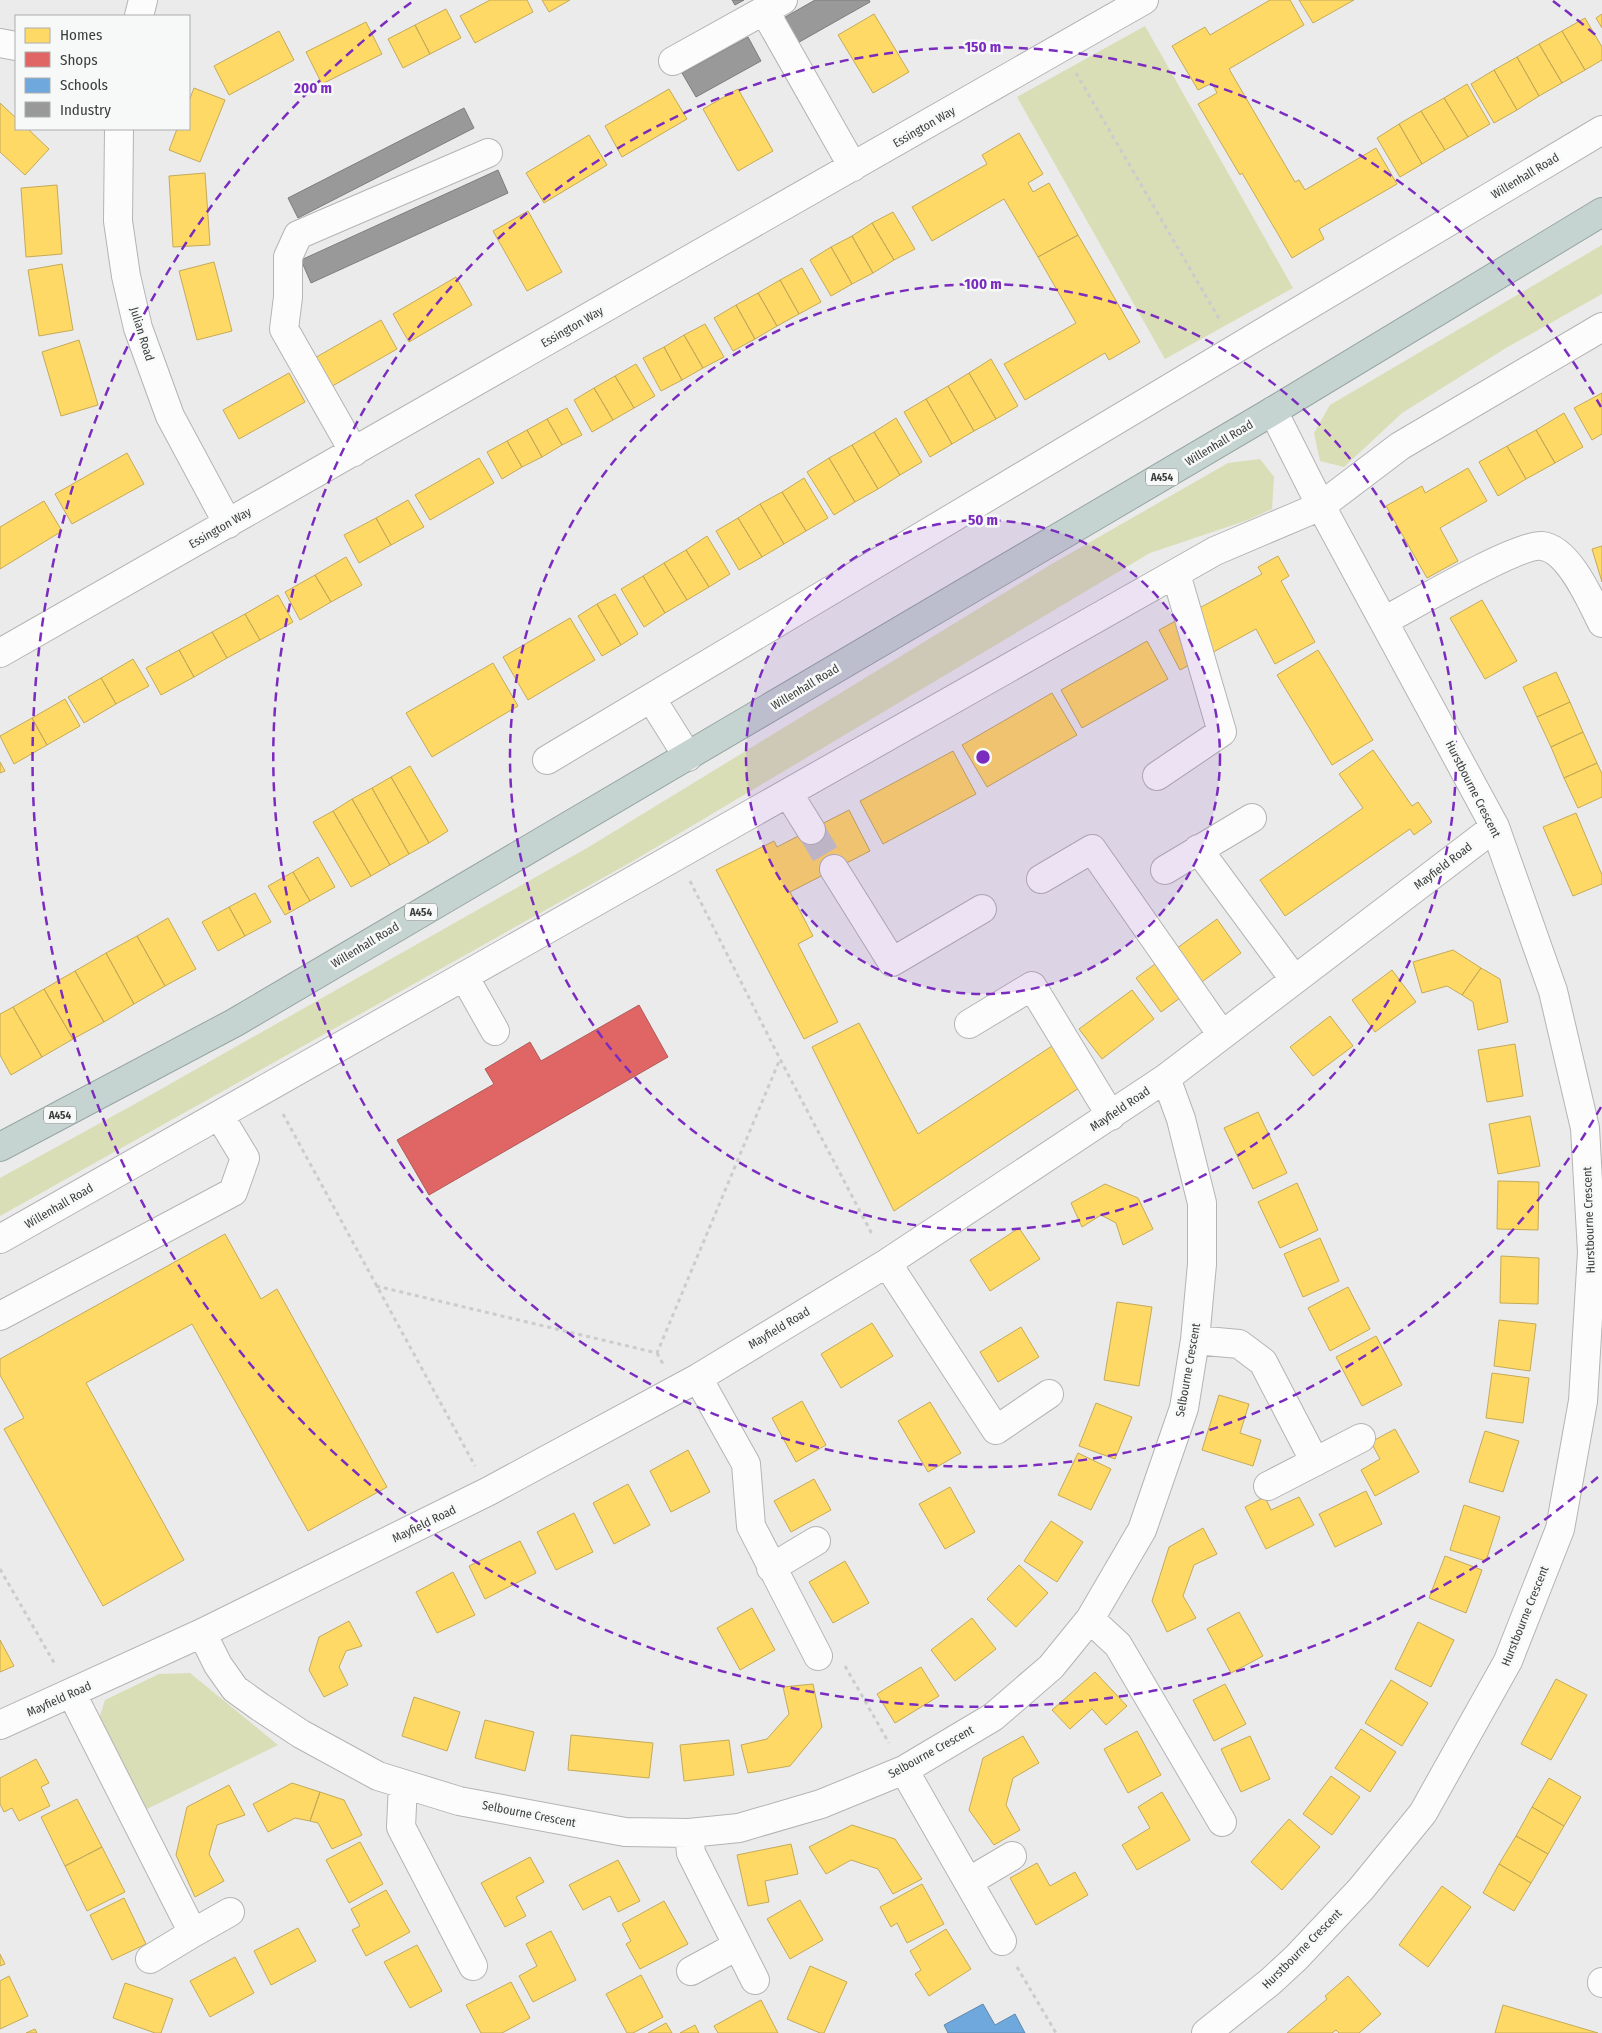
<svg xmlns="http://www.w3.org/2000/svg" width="1602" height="2033" viewBox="0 0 1602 2033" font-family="'Fira Sans Condensed',sans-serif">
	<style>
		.green { fill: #dadeb6 }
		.homes { fill: #ffd966; stroke: #c4aa59 }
		.shops { fill: #e06666; stroke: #af5a59 }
		.schools { fill: #6fa8dc; stroke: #6088ac }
		.industry { fill: #999; stroke: #7d7d7d }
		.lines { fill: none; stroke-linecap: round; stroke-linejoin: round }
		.minor-tunnel { stroke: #c7c8c7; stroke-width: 28; stroke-dasharray: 28 14; stroke-linecap: butt }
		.minor-casing { stroke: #b3b4b3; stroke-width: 30 }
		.highway-casing { stroke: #97a6a3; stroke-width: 30 }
		.path { stroke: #cbcccb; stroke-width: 3; stroke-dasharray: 4 4; stroke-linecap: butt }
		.minor { stroke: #fcfcfc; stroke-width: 28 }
		.highway { stroke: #c5d3d1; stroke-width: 28 }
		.ring { fill: none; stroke: #7b2cbf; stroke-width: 2.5; stroke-dasharray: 9 6 }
		.labels { text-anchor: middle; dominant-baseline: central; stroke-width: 5; stroke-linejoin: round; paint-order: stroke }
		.shield { fill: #f6f9f7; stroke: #747574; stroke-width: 1 }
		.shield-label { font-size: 11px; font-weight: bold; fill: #3c3d3c }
		.street-label { font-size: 12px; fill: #3c3d3c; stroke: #f6f9f7 }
		.centre { fill: #7b2cbf; stroke: #f6f9f7; stroke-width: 2.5 }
		.ring-label { font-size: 15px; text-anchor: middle; font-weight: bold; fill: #7b2cbf; stroke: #f6f9f7; stroke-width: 5; stroke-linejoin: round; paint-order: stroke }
	</style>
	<rect width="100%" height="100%" fill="#eaebea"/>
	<path class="green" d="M1145 26 1293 288 1165 359 1017 97Z
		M1602 245V294L1506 348 1402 413 1344 467 1320 461 1314 433 1330 405Z
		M1260 459 1274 477 1272 509 1248 520 1150 553 633 861 0 1216V1178L133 1105 587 848 1050 565 1228 463Z
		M190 1673 278 1745 145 1810 99 1719 105 1700 159 1674Z"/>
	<path class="homes" d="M490 0H527L533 12 475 43 460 16Z
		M542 0H570L549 12Z
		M1270 0H1290L1304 25 1229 69 1295 182 1299 180 1305 190 1376 148 1397 184 1319 229 1324 239 1292 258 1242 173 1240 175 1198 104 1217 93 1212 83 1198 90 1172 46 1205 27 1210 35Z
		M1299 0H1354L1313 23Z
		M446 9 461 38 430 54 415 25Z
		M874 14 909 72 873 93 838 35Z
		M1602 14V28L1596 18Z
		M1585 18 1602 47V60L1585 70 1562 31Z
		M366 22 382 54 322 84 306 52Z
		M415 25 430 54 403 68 388 39Z
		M279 31 294 60 229 95 214 66Z
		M1562 31 1585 70 1562 83 1539 44Z
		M1539 44 1562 83 1539 96 1517 57Z
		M1517 57 1539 96 1517 110 1494 70Z
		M1494 70 1517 110 1494 123 1471 84Z
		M1467 84 1490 124 1468 137 1444 98Z
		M194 88 225 100 200 162 169 150 177 129H189V101Z
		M669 89 687 119 622 157 605 126Z
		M738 89 773 151 738 171 703 109Z
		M1444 98 1468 137 1445 150 1421 111Z
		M0 103 16 118V129H28L49 149 25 175 0 152Z
		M1421 111 1445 150 1422 164 1399 124Z
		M1399 124 1422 164 1400 177 1377 138Z
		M1019 133 1043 174 1028 183 1033 192 1049 183 1078 235 1038 257 1004 199 932 241 912 207 987 164 982 155Z
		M589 135 607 165 544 203 526 173Z
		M205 173 210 245 173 247 169 176Z
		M57 185 62 254 26 257 21 188Z
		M528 211 562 272 527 291 493 231Z
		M893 212 915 249 894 260 872 223Z
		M872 223 894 260 873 273 852 236Z
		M1078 235 1140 342 1109 360 1105 353 1025 400 1004 364 1076 323 1038 257Z
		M852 236 873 273 852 284 831 247Z
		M831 247 852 284 831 296 810 260Z
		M214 262 232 331 197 340 179 271Z
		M62 264 73 330 39 336 28 270Z
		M802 268 821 302 799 314 780 280Z
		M456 277 472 305 409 342 393 314Z
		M780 280 799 314 777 326 758 293Z
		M758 293 777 326 755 339 736 305Z
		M736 305 755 339 733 351 714 318Z
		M381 320 397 349 329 388 313 359Z
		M705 324 724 357 703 368 684 335Z
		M684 335 703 368 682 380 664 347Z
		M79 340 98 405 61 416 42 352Z
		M664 347 682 380 661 391 643 358Z
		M991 359 1018 406 996 419 969 373Z
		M636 364 655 396 634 408 615 376Z
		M289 373 305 402 239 439 223 410Z
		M969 373 996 419 974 431 948 386Z
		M615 376 634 408 613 420 594 388Z
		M948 386 974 431 952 444 926 399Z
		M594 388 613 420 592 432 574 400Z
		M1602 393V434L1592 440 1574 408Z
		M926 399 952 444 930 457 904 412Z
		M567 408 582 435 562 445 547 419Z
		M1564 413 1583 447 1555 463 1536 430Z
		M896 418 922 462 900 475 874 432Z
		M547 419 562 445 542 457 527 430Z
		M527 430 542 457 522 467 507 441Z
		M1536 430 1555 463 1526 479 1507 446Z
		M874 432 900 475 878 489 852 445Z
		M507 441 522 467 502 479 487 452Z
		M852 445 878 489 855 502 829 458Z
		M1507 446 1526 479 1498 496 1479 462Z
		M127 453 144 484 72 524 55 494Z
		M479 458 494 483 430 520 415 495Z
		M829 458 855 502 834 515 807 472Z
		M1468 468 1487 501 1440 528 1458 561 1427 578 1386 506 1422 486 1425 493Z
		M804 478 828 518 806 531 782 492Z
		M782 492 806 531 784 544 760 504Z
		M408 500 424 527 391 545 376 518Z
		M44 501 62 531 0 569V527Z
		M760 504 784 544 762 557 738 518Z
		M376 518 391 545 359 563 344 535Z
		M738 518 762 557 739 570 716 531Z
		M707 536 730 574 709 587 686 550Z
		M1602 546V582L1592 549Z
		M686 550 709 587 687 600 664 563Z
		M1278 556 1289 576 1281 581 1315 642 1275 664 1256 629 1180 670 1159 630 1262 574 1258 567Z
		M346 557 362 585 331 602 315 575Z
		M664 563 687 600 665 613 643 576Z
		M315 575 331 602 300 620 285 592Z
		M643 576 665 613 644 627 621 589Z
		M615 594 638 634 621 645 597 604Z
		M278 595 293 622 260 640 245 614Z
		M1482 600 1517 661 1485 679 1450 618Z
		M597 604 621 645 602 656 578 616Z
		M245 614 260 640 227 658 212 632Z
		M570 618 595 660 528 700 503 657Z
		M212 632 227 658 194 677 179 650Z
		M1147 641 1168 679 1082 728 1061 690Z
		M179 650 194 677 161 695 146 668Z
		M1318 650 1373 740 1332 765 1277 675Z
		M133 659 149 686 116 704 101 678Z
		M493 663 518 706 432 757 406 713Z
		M1556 672 1570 702 1537 717 1523 687Z
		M101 678 116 704 84 723 68 697Z
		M1052 693 1077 735 987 787 962 745Z
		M65 699 80 726 47 745 32 718Z
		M1570 702 1583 732 1551 747 1537 717Z
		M32 718 47 745 14 764 0 736Z
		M1583 732 1597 763 1564 778 1551 747Z
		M1373 750 1412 806 1418 802 1432 822 1414 835 1410 829 1285 916 1260 880 1363 808 1339 774Z
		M953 751 976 794 883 844 860 801Z
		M0 762 5 771 0 773Z
		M1597 763 1602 774V797L1578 808 1564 778Z
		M410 766 448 831 429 843 391 777Z
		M391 777 429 843 409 854 372 788Z
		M372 788 409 854 390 865 352 799Z
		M352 799 390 865 371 876 333 811Z
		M849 810 870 851 790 892 813 936 798 944 838 1022 804 1039 716 870 774 841 777 847Z
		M333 811 371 876 351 887 313 822Z
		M1576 813 1602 875V884L1573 896 1543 827Z
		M318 857 335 887 310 901 293 872Z
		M293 872 310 901 285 915 268 886Z
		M255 893 271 922 245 936 229 907Z
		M229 907 245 936 218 951 202 922Z
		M168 918 196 969 165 986 137 936Z
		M1217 919 1241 953 1161 1012 1136 978Z
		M137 936 165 986 134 1004 106 953Z
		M1453 950 1481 968 1462 995 1447 986 1422 993 1413 962Z
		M106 953 134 1004 104 1022 75 971Z
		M1481 968 1500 979 1508 1022 1478 1030 1473 1002 1462 995Z
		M1392 970 1416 1002 1375 1032 1352 1000Z
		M75 971 104 1022 73 1039 44 989Z
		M44 989 73 1039 42 1057 13 1007Z
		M1132 990 1154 1019 1102 1059 1079 1029Z
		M13 1007 42 1057 11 1075 0 1055V1014Z
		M1330 1016 1353 1046 1313 1076 1290 1047Z
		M859 1023 918 1134 1052 1046 1079 1088 894 1211 812 1047Z
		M1515 1044 1523 1096 1487 1102 1478 1050Z
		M1258 1112 1287 1173 1253 1189 1224 1128Z
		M1530 1116 1540 1166 1498 1174 1489 1124Z
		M1498 1181 1539 1182 1538 1230 1497 1229Z
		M1297 1183 1318 1230 1280 1248 1258 1202Z
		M1105 1184 1138 1198 1153 1229 1123 1245 1116 1223 1101 1215 1082 1227 1071 1203Z
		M1019 1228 1040 1259 990 1291 970 1260Z
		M225 1234 261 1299 277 1289 387 1487 308 1531 192 1324 86 1383 184 1560 103 1606 4 1429 24 1418 0 1375V1359Z
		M1320 1238 1339 1281 1303 1297 1284 1254Z
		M1501 1256 1539 1258 1538 1304 1500 1303Z
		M1348 1287 1370 1329 1330 1351 1308 1308Z
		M1117 1302 1152 1307 1139 1386 1104 1380Z
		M1499 1320 1536 1324 1530 1371 1494 1366Z
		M872 1323 893 1356 841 1388 821 1354Z
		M1021 1327 1039 1357 998 1382 980 1352Z
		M1376 1336 1402 1385 1362 1406 1336 1357Z
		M1492 1373 1529 1378 1523 1423 1486 1418Z
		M1219 1395 1249 1404 1240 1433 1261 1440 1253 1466 1202 1450Z
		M802 1401 826 1445 796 1462 772 1418Z
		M930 1402 961 1453 928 1472 898 1421Z
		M1096 1403 1132 1417 1115 1459 1079 1446Z
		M1395 1429 1419 1472 1375 1496 1361 1470 1380 1459 1371 1442Z
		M1485 1431 1519 1441 1503 1492 1469 1482Z
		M688 1450 710 1492 671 1512 650 1471Z
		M1078 1453 1111 1469 1091 1510 1058 1495Z
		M814 1479 831 1510 791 1532 774 1501Z
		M628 1484 650 1525 614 1544 593 1503Z
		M950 1487 975 1532 945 1549 919 1504Z
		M1366 1491 1382 1524 1335 1547 1319 1514Z
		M1265 1497 1271 1510 1299 1497 1314 1525 1266 1549 1245 1507Z
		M1464 1505 1500 1517 1486 1561 1450 1550Z
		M574 1513 593 1552 556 1570 537 1532Z
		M1051 1521 1083 1542 1057 1582 1024 1561Z
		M1203 1528 1217 1554 1194 1565 1183 1596 1196 1618 1167 1632 1152 1601 1169 1547Z
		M520 1541 536 1573 485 1599 469 1566Z
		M1445 1556 1482 1570 1466 1613 1429 1598Z
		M845 1561 869 1603 833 1623 809 1582Z
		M1019 1565 1048 1593 1016 1627 987 1599Z
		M453 1572 475 1615 437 1633 416 1592Z
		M752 1608 775 1650 740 1670 717 1628Z
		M1239 1612 1263 1656 1231 1673 1207 1629Z
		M972 1618 996 1649 955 1681 931 1650Z
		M349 1621 362 1646 346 1651 339 1667 348 1685 324 1697 309 1670 319 1637Z
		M1418 1622 1454 1640 1431 1687 1395 1669Z
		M0 1640 14 1666 0 1672Z
		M921 1667 939 1696 895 1723 877 1694Z
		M1095 1672 1127 1706 1106 1725 1092 1709 1070 1729 1052 1710Z
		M1556 1679 1587 1695 1551 1760 1521 1744Z
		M1391 1680 1428 1703 1402 1746 1365 1723Z
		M813 1684 822 1727 790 1766 748 1773 741 1745 767 1739 789 1714 783 1687Z
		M1225 1684 1246 1724 1214 1741 1193 1700Z
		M414 1697 460 1712 447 1751 402 1736Z
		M485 1720 534 1732 525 1771 475 1758Z
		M1361 1729 1396 1752 1370 1792 1335 1768Z
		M1137 1731 1161 1775 1128 1793 1104 1749Z
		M571 1735 653 1743 649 1778 568 1770Z
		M1023 1736 1039 1763 1013 1778 1006 1805 1020 1830 994 1845 969 1810 983 1758Z
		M1250 1736 1270 1779 1241 1792 1221 1749Z
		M729 1740 734 1775 684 1781 680 1745Z
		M36 1759 49 1783 41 1787 50 1806 19 1821 12 1808 4 1812 0 1804V1778Z
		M1331 1776 1360 1797 1332 1835 1303 1814Z
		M1549 1778 1581 1797 1564 1826 1532 1807Z
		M292 1783 320 1792 310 1821 295 1818 268 1832 253 1804Z
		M229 1785 245 1815 217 1825 209 1854 224 1881 195 1897 176 1855 187 1807Z
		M320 1792 344 1800 362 1835 332 1849 318 1823 310 1821Z
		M1162 1792 1190 1840 1137 1870 1122 1845 1150 1828 1138 1807Z
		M77 1799 102 1847 65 1866 41 1817Z
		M1532 1807 1564 1826 1548 1854 1516 1836Z
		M1289 1819 1320 1847 1282 1890 1251 1862Z
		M852 1825 895 1839 922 1879 893 1894 878 1869 851 1860 826 1874 809 1847Z
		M1516 1836 1548 1854 1531 1883 1499 1864Z
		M360 1842 383 1884 349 1903 326 1860Z
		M791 1844 798 1874 765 1881 769 1902 748 1906 737 1855Z
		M102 1847 125 1892 87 1911 65 1866Z
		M530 1857 544 1882 516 1897 526 1916 505 1927 481 1883Z
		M618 1860 640 1901 618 1912 610 1896 583 1910 569 1885Z
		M1037 1863 1050 1886 1075 1872 1088 1895 1036 1925 1010 1878Z
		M1499 1864 1531 1883 1514 1911 1483 1893Z
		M922 1884 944 1924 907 1943 897 1923 891 1927 880 1907Z
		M1442 1886 1471 1907 1428 1967 1399 1945Z
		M386 1890 410 1932 366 1956 352 1930 360 1926 351 1909Z
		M124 1898 146 1944 112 1960 90 1915Z
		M800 1900 823 1940 790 1959 767 1919Z
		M664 1901 688 1944 640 1969 626 1944 631 1941 622 1924Z
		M298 1928 316 1961 271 1985 254 1951Z
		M946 1929 971 1969 929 1996 915 1974 921 1970 910 1951Z
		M551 1931 576 1980 533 2002 519 1976 537 1966 526 1944Z
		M417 1945 442 1991 410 2008 384 1962Z
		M0 1954 5 1964 0 1966Z
		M235 1957 254 1993 210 2017 190 1981Z
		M810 1966 847 1982 824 2033H820L787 2019Z
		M641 1975 663 2017 633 2033H627L606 1994Z
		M9 1976 28 2016 0 2029V1981Z
		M1348 1976 1381 2014 1359 2033H1339L1336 2030 1332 2033H1287L1327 1999 1325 1996Z
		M511 1982 530 2018 502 2033H481L466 2005Z
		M125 1983 173 1999 161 2033H155L113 2018Z
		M761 2000 778 2033H718L714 2026Z
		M1503 2005 1598 2033H1495Z
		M666 2023 672 2033H648Z
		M695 2025 699 2033H680Z
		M35 2029 37 2033H26Z"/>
	<path class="shops" d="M639 1005 668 1057 429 1195 397 1140 494 1084 485 1069 530 1042 541 1061Z"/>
	<path class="schools" d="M983 2004 995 2025 1015 2014 1025 2033H948L944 2025Z"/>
	<path class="industry" d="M732 0H744L735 5Z
		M815 0H869L870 2 787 49 773 24Z
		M748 37 761 61 696 97 682 73Z
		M464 108 474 128 298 218 288 198Z
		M498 170 508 193 311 283 301 260Z"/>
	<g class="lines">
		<path class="minor-tunnel" d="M811 830 834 869"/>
		<g class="minor-casing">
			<path id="minor" d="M764 10 853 167
				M139 16 143 0
				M0 43 16 46
				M673 61 783 0
				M119 129 118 221 126 276 138 328 170 416 228 524
				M354 452 284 329 288 297V257L298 235 488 153
				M1384 621C1410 607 1519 543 1542 546 1569 549 1591 601 1602 623
				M0 653 1144 0
				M651 698 688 757
				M547 760 1602 130
				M1157 776 1222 732 1176 574
				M788 793 811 830
				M1198 849 1294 979
				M834 869 892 962 982 909
				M1165 870 1252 818
				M1041 879 1092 849 1222 1035
				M464 976 495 1031
				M969 1024 1032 986 1111 1116
				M0 1239 1215 551 1321 506 1400 446 1602 327
				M887 1263 996 1430 1049 1394
				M0 1316 233 1192 245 1158 219 1115
				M1195 1340 1239 1344 1263 1362 1315 1462
				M698 1378 746 1464 751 1526 818 1656
				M1268 1486 1361 1438
				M771 1568 816 1541
				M1090 1619 1118 1645 1222 1822
				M202 1633 218 1665 235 1689 260 1707 301 1734 378 1776 459 1801 625 1832 689 1833 739 1828 821 1804 904 1770 993 1717 1051 1667 1090 1619 1142 1530 1184 1408 1195 1340 1202 1264V1203L1181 1119 1166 1078
				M72 1694 193 1933 230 1912
				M0 1725 202 1633 489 1491 698 1378 887 1263 1166 1078 1495 827
				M904 1770 1002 1941
				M403 1784 401 1827 473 1966
				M689 1833 691 1853 755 1980
				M968 1882 1012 1856
				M150 1959 193 1933
				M691 1971 737 1946
				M1602 1983V1982
				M1206 2033 1270 1982 1296 1958 1361 1889 1423 1813 1508 1661 1560 1529 1583 1401 1592 1252 1585 1128 1553 991 1495 827 1321 506 1273 411"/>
		</g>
		<g class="highway-casing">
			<path id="highway" d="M0 1147 234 1023 1273 411 1602 212"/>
		</g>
		<path class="path" d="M1076 73 1221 322
			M690 881 780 1059 873 1236
			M283 1114 475 1466
			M376 1286 657 1353 780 1059
			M657 1353 663 1364
			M0 1569 56 1666
			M845 1666 889 1743
			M1017 1967 1056 2033"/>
		<use href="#minor" class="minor"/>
		<use href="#highway" class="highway"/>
	</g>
	<circle cx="983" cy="757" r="237" fill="#7b2cbf" fill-opacity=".12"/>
	<g class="ring">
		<circle cx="983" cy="757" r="237"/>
		<circle cx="983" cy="757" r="473"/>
		<path d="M1601 1107A710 710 0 1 1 1601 407"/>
		<path d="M1598 1477A947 947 0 1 1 413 1M1553 1A947 947 0 0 1 1598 37"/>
	</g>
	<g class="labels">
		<g class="shield">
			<rect x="1146" y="468.5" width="32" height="17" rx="4"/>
			<rect x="405" y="903.5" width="32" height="17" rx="4"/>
			<rect x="44" y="1106.5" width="32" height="17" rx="4"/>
		</g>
		<g class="shield-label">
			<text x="1162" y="477">A454</text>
			<text x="421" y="912">A454</text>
			<text x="60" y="1115">A454</text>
		</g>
		<g class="street-label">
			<text transform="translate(924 127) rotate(-30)">Essington Way</text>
			<text transform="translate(1525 176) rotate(-31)">Willenhall Road</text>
			<text transform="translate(572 327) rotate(-30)">Essington Way</text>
			<text transform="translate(142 334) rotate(73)">Julian Road</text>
			<text transform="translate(1219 443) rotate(-31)">Willenhall Road</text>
			<text transform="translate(220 528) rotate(-30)">Essington Way</text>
			<text transform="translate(805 687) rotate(-31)">Willenhall Road</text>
			<text transform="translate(1473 789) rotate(63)">Hurstbourne Crescent</text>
			<text transform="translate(1443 866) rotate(-37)">Mayfield Road</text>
			<text transform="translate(365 945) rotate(-31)">Willenhall Road</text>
			<text transform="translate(1120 1109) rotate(-34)">Mayfield Road</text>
			<text transform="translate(59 1206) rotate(-30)">Willenhall Road</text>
			<text transform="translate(1589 1220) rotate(-92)">Hurstbourne Crescent</text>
			<text transform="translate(779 1328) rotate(-31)">Mayfield Road</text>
			<text transform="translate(1188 1370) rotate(-80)">Selbourne Crescent</text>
			<text transform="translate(424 1524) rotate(-26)">Mayfield Road</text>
			<text transform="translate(1525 1616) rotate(-68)">Hurstbourne Crescent</text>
			<text transform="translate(59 1699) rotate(-24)">Mayfield Road</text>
			<text transform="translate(931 1752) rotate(-29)">Selbourne Crescent</text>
			<text transform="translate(529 1814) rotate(11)">Selbourne Crescent</text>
			<text transform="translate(1302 1949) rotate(-45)">Hurstbourne Crescent</text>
		</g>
	</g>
	<circle cx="983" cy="757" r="8" class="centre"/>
	<g class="ring-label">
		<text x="983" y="52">150 m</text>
		<text x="313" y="93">200 m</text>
		<text x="983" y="289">100 m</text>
		<text x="983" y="525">50 m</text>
	</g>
	<rect x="15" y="15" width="175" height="115" fill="#f6f9f7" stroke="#acaeac"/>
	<rect x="25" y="28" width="25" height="15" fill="#ffd966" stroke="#acaeac"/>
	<text x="60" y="40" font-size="15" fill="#3c3d3c">Homes</text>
	<rect x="25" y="52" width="25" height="15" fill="#e06666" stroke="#acaeac"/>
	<text x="60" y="65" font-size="15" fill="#3c3d3c">Shops</text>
	<rect x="25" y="78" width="25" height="15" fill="#6fa8dc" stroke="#acaeac"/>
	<text x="60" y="90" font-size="15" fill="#3c3d3c">Schools</text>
	<rect x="25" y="102" width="25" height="15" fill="#999999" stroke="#acaeac"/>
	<text x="60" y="115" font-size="15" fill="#3c3d3c">Industry</text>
</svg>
